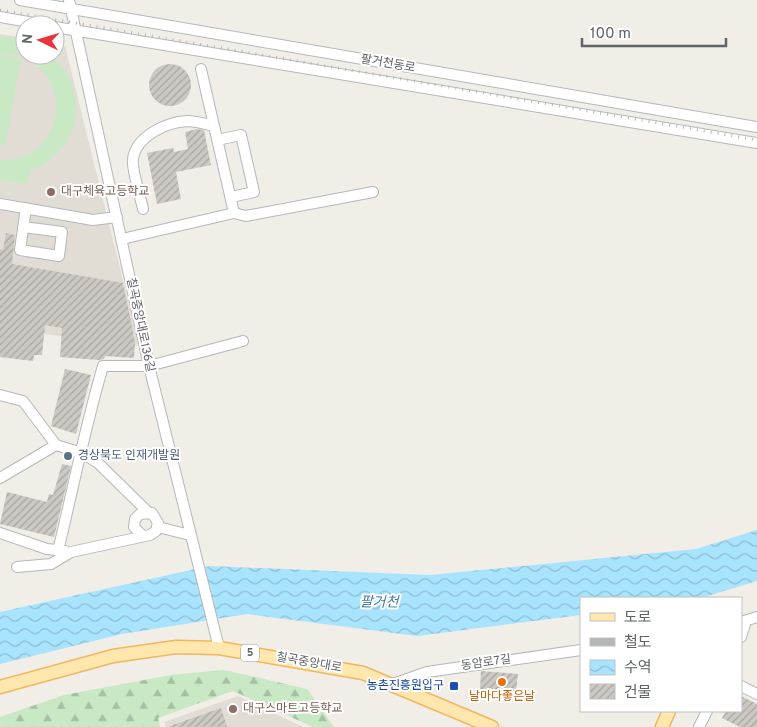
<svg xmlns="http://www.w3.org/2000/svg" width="757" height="727" viewBox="0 0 757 727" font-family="Overpass,'Noto Sans KR',sans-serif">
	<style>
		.education { fill: #e1ddd5 }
		.grass { fill: #c9e8c4 }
		.forest { fill: url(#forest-firs) }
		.water { fill: url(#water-waves) }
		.building { fill: url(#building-hatch) }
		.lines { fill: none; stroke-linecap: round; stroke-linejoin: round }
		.minor-casing { stroke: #b4b8bb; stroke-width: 12 }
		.major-casing { stroke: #f1b660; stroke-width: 15 }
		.minor { stroke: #fff; stroke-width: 10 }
		.major { stroke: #ffe7ae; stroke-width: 12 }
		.rail { stroke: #b5b6b7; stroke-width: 3; stroke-dasharray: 1 6; stroke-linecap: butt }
		.education-dot { fill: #8d6e63; stroke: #fff; stroke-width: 2 }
		.service-dot { fill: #5c6f8a; stroke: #fff; stroke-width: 2 }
		.food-dot { fill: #e8710a; stroke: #fff; stroke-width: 2 }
		.transit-dot { fill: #1a4fb4; stroke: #fff; stroke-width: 2 }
		.labels { text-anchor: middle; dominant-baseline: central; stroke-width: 4; stroke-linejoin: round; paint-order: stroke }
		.shield { fill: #fff; stroke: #8f9295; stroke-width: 1 }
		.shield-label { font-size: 11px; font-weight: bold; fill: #5f6467 }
		.street-label { font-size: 12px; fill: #5f6467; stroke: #fff }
		.education-label { font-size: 12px; fill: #785e54; stroke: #fff; text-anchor: start }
		.service-label { font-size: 12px; fill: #4e5e75; stroke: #fff; text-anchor: start }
		.transit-label { font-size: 12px; fill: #164399; stroke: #fff; text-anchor: end }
		.food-label { font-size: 12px; fill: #c56008; stroke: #fff }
		.water-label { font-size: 14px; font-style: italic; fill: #3f7ba0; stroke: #fff }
	</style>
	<defs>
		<pattern id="forest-firs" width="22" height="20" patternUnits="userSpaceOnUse" patternTransform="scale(1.25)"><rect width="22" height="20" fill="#c9e8c4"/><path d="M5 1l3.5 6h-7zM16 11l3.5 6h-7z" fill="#a6c0a3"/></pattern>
		<pattern id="water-waves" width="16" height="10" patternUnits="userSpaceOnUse" patternTransform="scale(1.25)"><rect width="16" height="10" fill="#a9e4ff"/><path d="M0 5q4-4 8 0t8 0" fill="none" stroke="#8dbcd2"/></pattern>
		<pattern id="building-hatch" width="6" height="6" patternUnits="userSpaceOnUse" patternTransform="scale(1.25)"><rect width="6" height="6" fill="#ccc8c3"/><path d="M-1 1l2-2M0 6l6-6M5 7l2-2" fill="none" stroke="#a9a6a2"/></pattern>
	</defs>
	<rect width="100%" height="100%" fill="#f1ede7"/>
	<path class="education" d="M0 34 25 38V55H55V44L65 46 139 345 0 329Z
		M238 696 303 727H166L164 722Z"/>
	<path class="grass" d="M0 36 25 40V55H51C91 91 82 152 30 170L27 184 0 180V160C61 163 78 82 23 57 16 54 7 54 0 53Z
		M0 54 21 59 5 145 0 144Z"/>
	<path class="forest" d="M224 670 307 689 334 727H313L233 691 158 718 160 727H0V717L64 695 171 675Z"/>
	<path class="water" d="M757 530V581L701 598H581V615L417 636 247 614 122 634 0 664V612L209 566 430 575 696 549Z"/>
	<path class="building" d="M149 85a21 21 0 1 1 42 0a21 21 0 1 1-42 0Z
		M197 129 204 130 211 165 176 172 181 199 157 204 147 153 173 148 174 152 188 149 185 132Z
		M6 233 15 235 12 264 123 283 135 342 134 358 105 356 104 359 99 360 60 357 62 328 45 325 42 355H34L33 361 0 357V249L3 250Z
		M65 369 91 375 76 434 51 426Z
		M62 464 71 466 54 537 0 524 7 492 47 502 49 494 53 495Z
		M481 671 518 674 516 691 480 689Z
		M741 696 757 704V727H740L722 718 726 711H741Z
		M221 708 227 727H170V726Z"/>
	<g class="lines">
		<g class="minor-casing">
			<path id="minor" d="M20 0 757 127
				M69 0 149 366 219 648
				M0 17 45 25
				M55 27 757 143
				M217 140 241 135 254 192 231 197
				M0 204 93 220 117 217
				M143 209C141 199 131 167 133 159 136 136 167 122 187 121 196 121 206 124 214 126
				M234 213 246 216 373 192
				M23 227 62 232 59 256 20 250 26 208
				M122 239 234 213 201 69
				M0 395 23 401 56 445 82 453 98 463 148 512
				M0 478 56 445
				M158 527 190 535
				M0 533 47 549 65 551
				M58 551C73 489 85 427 103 366H149L243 341
				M17 567 51 564 71 552 150 535 156 531 158 523 152 513 140 514 135 519 134 527 142 535
				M741 622 757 617
				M741 637 746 621
				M393 684 427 672 581 650
				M741 686 757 694
				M699 727 707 711"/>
		</g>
		<g class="major-casing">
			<path id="major" d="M0 687 113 656 176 647 219 648 363 673 492 727
				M662 727 669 711"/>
		</g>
		<use href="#minor" class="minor"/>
		<use href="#major" class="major"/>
		<path class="rail" d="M0 10 757 140"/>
	</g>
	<g class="education-dot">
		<circle cx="51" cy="192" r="5"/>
		<circle cx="233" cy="709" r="5"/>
	</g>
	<circle class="service-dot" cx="68" cy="456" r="5"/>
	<circle class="food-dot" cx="502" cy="682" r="5"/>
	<rect class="transit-dot" x="449" y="681" width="10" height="10" rx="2.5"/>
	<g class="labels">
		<rect class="shield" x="241" y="644.5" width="18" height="17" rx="4"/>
		<g class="shield-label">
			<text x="250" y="653">5</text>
		</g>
		<g class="street-label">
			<text transform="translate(388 64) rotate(10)">팔거천동로</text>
			<text transform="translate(140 325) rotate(78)">칠곡중앙대로136길</text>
			<text transform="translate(309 663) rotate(10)">칠곡중앙대로</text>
			<text transform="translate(486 663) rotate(-8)">동암로7길</text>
		</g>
		<g class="education-label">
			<text x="61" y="192">대구체육고등학교</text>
			<text x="243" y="709">대구스마트고등학교</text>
		</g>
		<g class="service-label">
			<text x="78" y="456">경상북도 인재개발원</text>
		</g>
		<g class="transit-label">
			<text x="444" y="686">농촌진흥원입구</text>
		</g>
		<g class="food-label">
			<text x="502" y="697">날마다좋은날</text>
		</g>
		<g class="water-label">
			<text transform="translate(379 603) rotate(1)">팔거천</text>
		</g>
	</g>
	<rect x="580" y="597" width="162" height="115" fill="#ffffff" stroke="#bfc1c2"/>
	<rect x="590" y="613" width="25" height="8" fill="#ffe7ae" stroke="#bfc1c2"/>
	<text x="624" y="622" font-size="15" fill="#5f6467">도로</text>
	<rect x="590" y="638" width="25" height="8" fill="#b5b6b7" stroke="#bfc1c2"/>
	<text x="624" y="647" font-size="15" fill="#5f6467">철도</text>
	<rect x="590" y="660" width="25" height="15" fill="url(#water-waves)" stroke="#bfc1c2"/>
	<text x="624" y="672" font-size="15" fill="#5f6467">수역</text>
	<rect x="590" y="684" width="25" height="15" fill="url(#building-hatch)" stroke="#bfc1c2"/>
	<text x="624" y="697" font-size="15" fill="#5f6467">건물</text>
	<g transform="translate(40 40) rotate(275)"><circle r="24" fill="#ffffff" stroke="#bfc1c2"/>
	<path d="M0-4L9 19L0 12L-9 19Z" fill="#e9353e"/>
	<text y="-8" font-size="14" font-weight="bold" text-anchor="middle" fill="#5f6467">N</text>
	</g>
	<path d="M582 38v8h144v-8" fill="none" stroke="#5f6467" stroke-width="2.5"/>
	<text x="590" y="38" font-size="15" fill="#5f6467" stroke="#ffffff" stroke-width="4" paint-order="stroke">100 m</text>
</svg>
